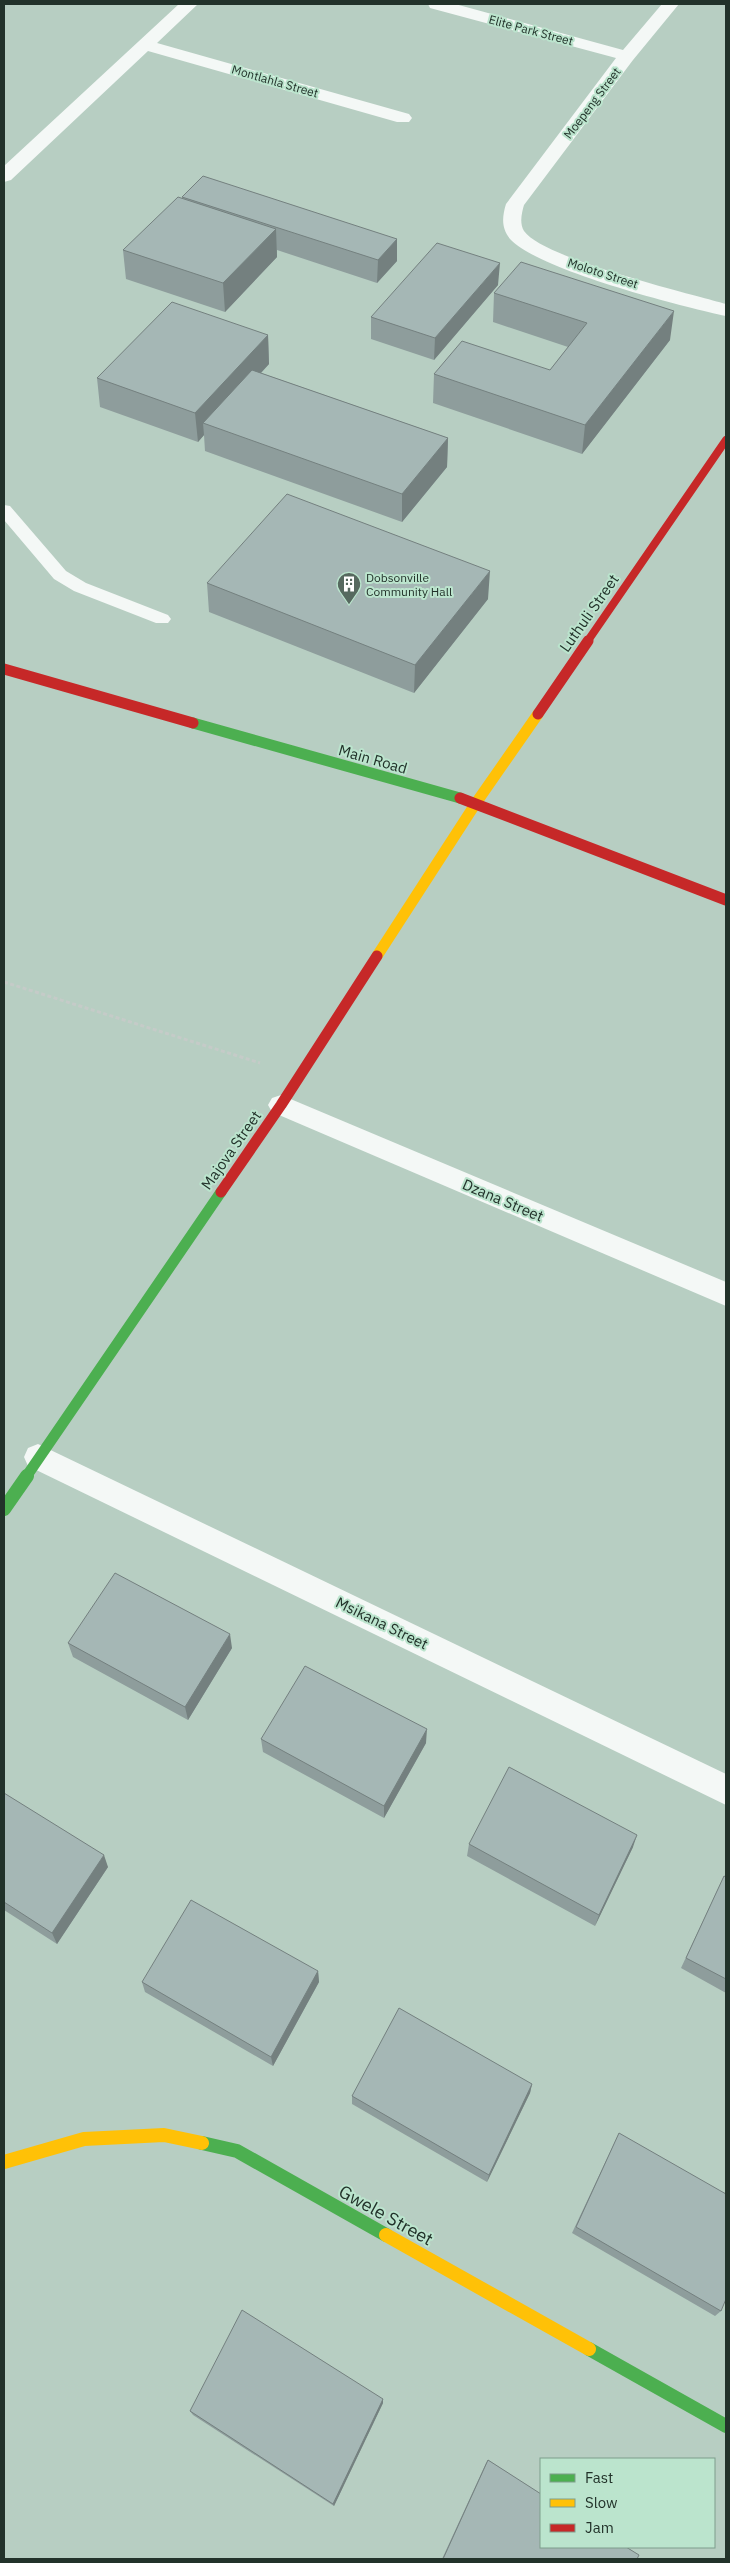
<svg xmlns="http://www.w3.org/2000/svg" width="730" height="2563" viewBox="0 0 730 2563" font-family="'IBM Plex Sans',sans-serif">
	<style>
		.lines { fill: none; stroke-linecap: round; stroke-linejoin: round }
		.path { stroke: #c5cbc8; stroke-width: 3; stroke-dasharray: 4 2.5; stroke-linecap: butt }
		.lane { fill: #f4f8f6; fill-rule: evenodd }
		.street { fill: #f4f8f6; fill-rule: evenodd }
		.fast-far1 { stroke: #4caf50; stroke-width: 11 }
		.fast { stroke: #4caf50; stroke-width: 14 }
		.slow-far1 { stroke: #ffc107; stroke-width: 11 }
		.slow { stroke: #ffc107; stroke-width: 14 }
		.jam-far1 { stroke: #c62828; stroke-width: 8 }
		.jam { stroke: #c62828; stroke-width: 11 }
		.wall { fill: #8e9d9c }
		.shaded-wall { fill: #74807f }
		.building { fill: #a5b7b5; stroke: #74807f }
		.labels { text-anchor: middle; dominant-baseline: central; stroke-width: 4; stroke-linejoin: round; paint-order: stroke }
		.far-street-label { font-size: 12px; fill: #22322a; stroke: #bbe4cd }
		.far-poi-label { font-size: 12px; fill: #22322a; stroke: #bbe4cd; text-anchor: start }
		.street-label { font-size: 15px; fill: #22322a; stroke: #bbe4cd }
		.near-street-label { font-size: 18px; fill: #22322a; stroke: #bbe4cd }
	</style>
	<rect width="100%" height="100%" fill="#b7cec2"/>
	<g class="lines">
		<path class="path" d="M4 982 260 1063"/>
		<path class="lane" d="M4 505 10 506 66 571 86 583 168 615 171 619 168 623H156L74 591 54 579 4 520Z"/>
		<path class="street" d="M179 4H198L157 43 409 114 412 118 409 122H397L148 51 11 180 4 182V166Z
			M428 4H455L623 50 662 4H679L633 60 524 205C522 212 519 223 524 231 544 259 688 293 726 304V316C680 306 542 271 511 240 501 229 502 217 506 204L616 58 430 8Z
			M281 1095 726 1282V1306L272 1112 268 1105 272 1098Z
			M38 1444 726 1774V1805L28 1466 24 1457 28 1448Z"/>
		<path class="fast-far1" d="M193 723 460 798
			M26 1477 221 1192"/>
		<path class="fast" d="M4 1509 27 1476
			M202 2143 237 2151 386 2235
			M589 2349 726 2426"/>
		<path class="slow-far1" d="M377 956 476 803 538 714"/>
		<path class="slow" d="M4 2162 84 2139 164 2135 202 2143
			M386 2235 589 2349"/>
		<path class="jam-far1" d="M587 642 726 440"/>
		<path class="jam" d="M4 669 193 723
			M538 714 588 641
			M460 798 726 900
			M221 1192 281 1105 377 956"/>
	</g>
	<path class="wall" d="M182 197 397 239V261L377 283 277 250V257L225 312 126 279 123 250 182 198Z
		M498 285 434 360 371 339V317Z
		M494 293 670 340 582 454 433 403 434 374 550 370 568 347 493 322Z
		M268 335 269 364 261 373 448 438 447 467 402 522 205 451 204 435 198 442 100 407 97 378Z
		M207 583 488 599 414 693 209 612Z
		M68 1643 232 1648 188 1720 73 1657Z
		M261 1739 426 1743 384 1818 263 1752Z
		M4 1793 108 1867 57 1944 4 1910Z
		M469 1844 633 1847 595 1926 467 1856Z
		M724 1876 726 1877V1993L681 1968Z
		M318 1971 319 1982 273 2066 145 1992 142 1982Z
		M532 2084 530 2093 487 2182 352 2104V2096Z
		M619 2133 721 2311 715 2316 572 2233Z
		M383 2399V2403L334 2506 193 2415 190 2411Z
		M488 2460 637 2559H442L486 2463Z"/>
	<path class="shaded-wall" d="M276 229 277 257 225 312 223 283Z
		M397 239V261L377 283 378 260Z
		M500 263 498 285 434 360 435 338Z
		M674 311 670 340 582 454 585 425Z
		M268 335 269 364 212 426 203 423 204 435 198 442 195 413Z
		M448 438 447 467 402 522V494Z
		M490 571 488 599 414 693 415 665Z
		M230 1634 232 1648 188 1720 185 1707Z
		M427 1729 426 1743 384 1818V1806Z
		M637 1835 633 1847 595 1926 599 1915Z
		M104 1855 108 1867 57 1944 52 1933Z
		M318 1971 319 1982 273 2066 271 2057Z
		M532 2084 530 2093 487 2182 489 2175Z
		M383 2399V2403L334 2506 333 2504Z"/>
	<path class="building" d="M203 176 397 239 378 260 182 197Z
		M178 197 276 229 223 283 123 250Z
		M437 243 500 263 435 338 371 317Z
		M521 262 674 311 585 425 434 374 462 341 550 370 587 323 494 293Z
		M172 302 268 335 195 413 97 378Z
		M252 370 448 438 402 494 203 423Z
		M287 494 490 571 415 665 207 583Z
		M115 1573 230 1634 185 1707 68 1643Z
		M305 1666 427 1729 384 1806 261 1739Z
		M509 1767 637 1835 599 1915 469 1844Z
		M4 1793 104 1855 52 1933 4 1902Z
		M724 1876 726 1877V1979L686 1958Z
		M191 1900 318 1971 271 2057 142 1982Z
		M399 2008 532 2084 489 2175 352 2096Z
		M619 2133 726 2194V2299L721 2311 576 2227Z
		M242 2310 383 2399 333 2504 190 2411Z
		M488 2460 541 2494V2547H626L639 2555 637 2559H443Z"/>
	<defs>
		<g id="building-pin" transform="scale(1.25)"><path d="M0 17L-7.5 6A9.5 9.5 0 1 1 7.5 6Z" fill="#56695f" stroke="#bbe4cd"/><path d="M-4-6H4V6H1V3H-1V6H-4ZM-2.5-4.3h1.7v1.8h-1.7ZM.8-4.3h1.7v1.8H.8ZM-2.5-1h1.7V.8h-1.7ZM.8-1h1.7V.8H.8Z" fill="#fff"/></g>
	</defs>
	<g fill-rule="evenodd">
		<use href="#building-pin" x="349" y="584"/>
	</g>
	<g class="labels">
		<g class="far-street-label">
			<text transform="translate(531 30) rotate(15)">Elite Park Street</text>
			<text transform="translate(275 81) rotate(16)">Montlahla Street</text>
			<text transform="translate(592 103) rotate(-53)">Moepeng Street</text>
			<text transform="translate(603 273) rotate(18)">Moloto Street</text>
		</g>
		<g class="far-poi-label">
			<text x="366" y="577">Dobsonville<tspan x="366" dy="14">Community Hall</tspan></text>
		</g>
		<g class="street-label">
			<text transform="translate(589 613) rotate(-55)">Luthuli Street</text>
			<text transform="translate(373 759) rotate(16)">Main Road</text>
			<text transform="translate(231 1150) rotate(-55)">Majova Street</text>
			<text transform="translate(503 1200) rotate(23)">Dzana Street</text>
			<text transform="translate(382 1623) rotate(26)">Msikana Street</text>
		</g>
		<g class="near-street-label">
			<text transform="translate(386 2215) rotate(29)">Gwele Street</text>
		</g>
	</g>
	<rect width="730" height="2563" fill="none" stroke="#22322a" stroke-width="10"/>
	<rect x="540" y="2458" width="175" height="90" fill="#bbe4cd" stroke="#7e9d8c"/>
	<rect x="550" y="2474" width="25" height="8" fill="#4caf50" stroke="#7e9d8c"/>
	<text x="585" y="2483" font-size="15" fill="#22322a">Fast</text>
	<rect x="550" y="2499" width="25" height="8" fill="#ffc107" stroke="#7e9d8c"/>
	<text x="585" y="2508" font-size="15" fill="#22322a">Slow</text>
	<rect x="550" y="2524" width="25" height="8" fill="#c62828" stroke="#7e9d8c"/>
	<text x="585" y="2533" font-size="15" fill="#22322a">Jam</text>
</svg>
